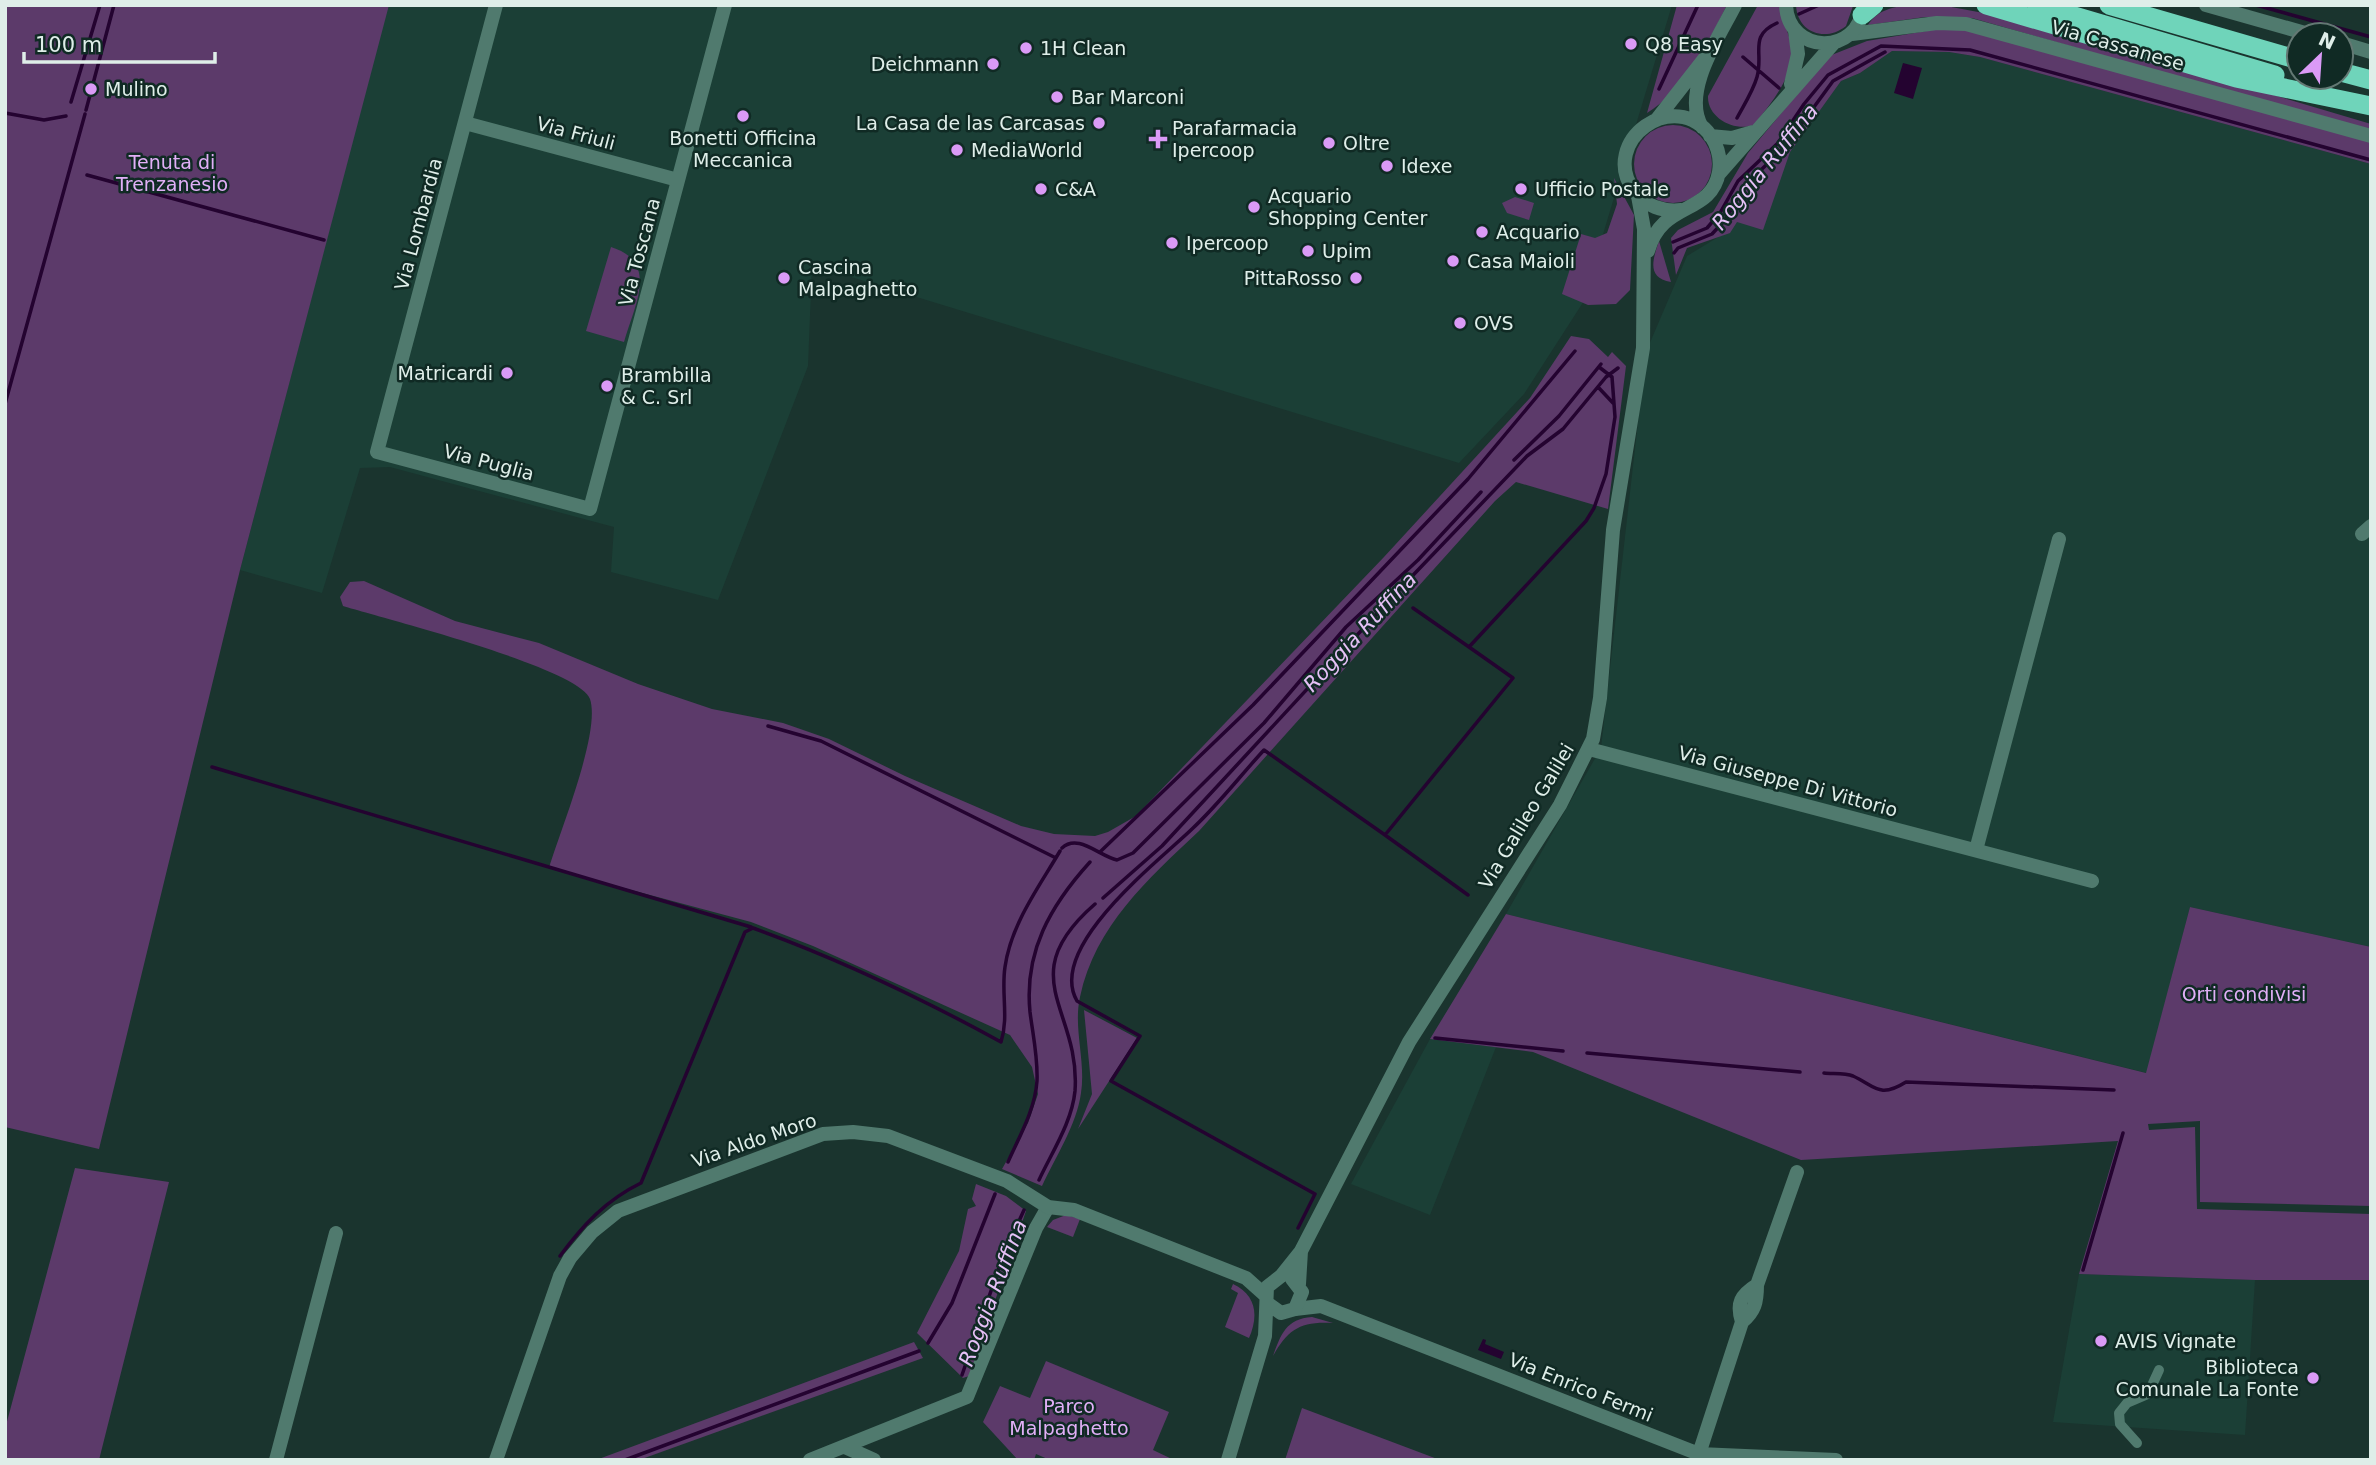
<svg xmlns="http://www.w3.org/2000/svg" width="2376" height="1465" viewBox="0 0 2376 1465" font-family="'DejaVu Sans',sans-serif">
	<style>
		.built { fill: #1b3f36 }
		.green { fill: #5c3a6a }
		.water { fill: #240330 }
		.lines { fill: none; stroke-linecap: round; stroke-linejoin: round }
		.stream { stroke: #240330; stroke-width: 3.5 }
		.pedestrian { stroke: #507a6e; stroke-width: 10 }
		.minor { stroke: #507a6e; stroke-width: 14 }
		.tertiary { stroke: #507a6e; stroke-width: 14 }
		.trunk { stroke: #6fd4ba; stroke-width: 19 }
		.poi-dot { fill: #da9af6; stroke: #102a24; stroke-width: 2.5 }
		.labels { text-anchor: middle; dominant-baseline: central; stroke-width: 5; stroke-linejoin: round; paint-order: stroke }
		.poi-label { font-size: 19px; fill: #dfeee9; stroke: #102a24; text-anchor: start }
		.street-label { font-size: 19px; fill: #dfeee9; stroke: #102a24 }
		.park-label { font-size: 19px; fill: #e1aff7; stroke: #102a24 }
		.water-label { font-size: 21px; font-style: italic; fill: #e6c1f7; stroke: #102a24 }
	</style>
	<rect width="100%" height="100%" fill="#1a342e"/>
	<path class="built" d="M384 5H1672L1582 304 1524 394 1459 463 812 265 808 366 718 600 611 572 614 527 390 467 360 468 322 593 240 570 328 234Z
		M1892 51 1949 52 1980 57 2371 164V947L2190 907 2147 1073 1506 914 1601 748 1646 352 1687 256 1720 236 1790 152 1841 81 1860 73Z
		M1430 1039 1496 1047 1430 1215 1351 1184Z
		M2079 1274 2255 1280 2245 1435 2053 1422Z"/>
	<path class="green" d="M5 5H389L240 570 99 1149 5 1127Z
		M1677 5H1727C1708 43 1684 91 1647 113Z
		M1758 5H1780C1781 18 1786 25 1789 37 1799 72 1774 99 1754 125 1735 132 1707 118 1708 96Z
		M1796 5H1853V6L1846 26C1825 43 1797 32 1796 5Z
		M1946 6 2021 20 2371 124V132L1972 18 1925 17 1868 25C1884 0 1919 6 1946 6Z
		M1944 28 1970 29 2371 141V164L1980 57 1949 52 1892 51 1860 73 1841 81 1790 152 1763 230 1737 222 1730 233 1687 248 1676 275 1671 238 1678 230 1713 212 1748 153 1829 56 1867 41Z
		M1634 164a39 39 0 1 1 78 0a39 39 0 1 1-78 0Z
		M1614 178 1634 215 1630 290 1616 304 1588 305 1562 294 1581 234 1595 238 1607 233 1617 204Z
		M1515 197 1534 203 1529 220 1507 213 1502 203Z
		M1659 241 1671 282C1646 278 1653 259 1659 241Z
		M611 247C660 262 634 306 624 342L586 331Z
		M1571 336 1589 339 1608 357 1612 352 1626 366 1608 509 1516 482 1495 501 1199 831C1148 879 1095 926 1080 997 1073 1028 1086 1061 1081 1093 1077 1124 1055 1158 1042 1186L1002 1169 1028 1123 1038 1094 1032 1067 1010 1035 813 946 751 922 549 868C560 831 601 732 590 699 580 668 382 618 343 606L340 597 350 582 364 581 455 621 539 643 638 684 712 709 783 723 829 739 905 776 1021 826 1054 834 1095 836 1108 832 1136 816 1384 557 1530 398Z
		M2190 907 2371 947V1206L2200 1202V1121L2148 1124 2149 1130 2195 1127 2197 1209 2371 1214V1280H2255L2079 1274 2118 1141 1801 1160 1533 1052 1430 1039 1506 914 2146 1073Z
		M1084 1010 1137 1038 1078 1129 1092 1094Z
		M75 1168 169 1182 99 1460 5 1458V1429Z
		M976 1184 1006 1196 1026 1211 969 1376 963 1378 917 1333 959 1251 968 1209 976 1206 972 1199Z
		M1066 1215 1080 1219 1073 1237 1047 1227 1053 1220Z
		M1233 1284C1256 1295 1259 1315 1249 1338L1225 1327 1238 1293 1231 1289Z
		M1312 1317 1333 1323C1301 1321 1288 1329 1273 1356 1281 1334 1286 1319 1312 1317Z
		M914 1342 923 1358 639 1460H596Z
		M1046 1361 1169 1412 1153 1450 1174 1460H1050L1036 1454 1034 1460H1018L983 1422 1000 1386 1030 1398Z
		M1302 1408 1440 1460H1285Z"/>
	<path class="water" d="M1903 63 1922 68 1913 99 1894 93Z
		M1483 1339 1486 1340 1485 1344 1504 1352 1501 1359 1478 1350Z"/>
	<g class="lines">
		<path class="stream" d="M2256 5 2371 37
			M1799 14 1819 5
			M1743 57 1779 88
			M1659 89 1698 5
			M71 102 100 5
			M86 110 114 5
			M5 113 44 120 66 116
			M1737 118C1744 105 1753 91 1757 77 1764 53 1748 36 1777 23
			M87 175 324 240
			M1673 242 1707 228 1720 213 1738 181 1778 143 1804 104 1828 75 1881 46 1970 50 2371 160
			M1674 253 1678 248 1712 234 1726 219 1744 186 1784 148 1833 81 1885 52
			M1598 387 1613 403
			M5 404 85 114
			M1514 460 1559 416 1601 364
			M1413 608 1469 647
			M768 726 821 741 1056 858
			M212 767 751 927
			M1385 835 1468 895
			M1062 848C1078 833 1099 856 1117 860L1133 853 1264 723 1346 627 1418 560 1481 492
			M1101 851 1253 705 1468 479 1575 351
			M1103 898 1162 846 1396 593 1527 456 1563 429 1606 377 1618 368
			M1435 1038 1563 1051
			M1587 1053 1800 1072
			M1824 1073C1832 1074 1845 1073 1853 1076 1875 1086 1879 1099 1906 1082L2114 1090
			M1008 1162C1019 1137 1035 1110 1037 1081 1038 1057 1033 1036 1030 1012 1024 952 1050 906 1090 862
			M1039 1180C1052 1152 1072 1122 1075 1091 1081 1009 1011 977 1095 904
			M1298 1228 1315 1194 1111 1081 1140 1036 1077 1001C1046 947 1159 861 1192 829 1218 805 1240 776 1264 750L1385 835 1513 678 1469 647 1586 521 1594 508 1606 474 1615 417 1612 377 1599 367
			M560 1256C583 1225 606 1200 641 1183L745 932 753 928C839 959 921 998 1001 1042 1009 1017 1001 993 1005 967 1011 924 1039 887 1060 851
			M2083 1270 2123 1133
			M928 1343 952 1303 995 1194
			M962 1375 1002 1259 1024 1210
			M5 1459 7 1460
			M625 1460 919 1351"/>
		<path class="pedestrian" d="M2137 1443 2120 1424 2119 1413 2127 1403 2148 1394 2159 1370"/>
		<path class="minor" d="M496 5 377 452 590 509 725 5
			M2206 5 2312 35
			M1852 34 1937 23 1966 24 2371 136
			M2341 43 2371 52
			M465 123 678 180
			M2362 534 2371 526
			M1589 749 2092 881
			M1976 850 2059 539
			M1295 1309 1321 1306 1699 1454 1836 1460
			M1742 1322C1755 1311 1757 1302 1757 1285L1797 1172
			M845 1447 874 1460
			M276 1460 336 1233
			M810 1460 967 1397 1036 1228 1048 1207
			M1697 1460 1742 1322C1736 1303 1741 1295 1757 1285"/>
		<path class="tertiary" d="M1786 5C1788 55 1859 56 1863 7
			M1791 84 1798 54 1795 31
			M1657 119 1704 59
			M1702 127C1681 92 1719 37 1735 5
			M1710 136 1732 138 1753 132
			M1719 174 1833 44
			M1648 251C1662 200 1711 216 1719 172 1721 160 1718 147 1711 136 1675 86 1598 141 1634 191 1645 206 1663 212 1681 210
			M1299 1284 1301 1251 1409 1042 1560 805 1593 739 1600 698 1613 530 1643 348 1644 229 1638 196
			M1267 1303 1281 1313 1295 1309 1302 1292 1292 1279
			M496 1460 560 1276 570 1258 592 1232 618 1211 823 1134 853 1132 888 1136 1007 1181 1048 1207 1074 1210 1246 1278 1265 1295
			M1228 1460 1265 1336 1267 1287 1281 1276 1301 1251"/>
		<path class="trunk" d="M1986 5 2236 78 2371 106
			M2037 5 2275 75
			M2109 5 2299 60
			M1862 15 1874 5
			M2341 72 2371 80"/>
	</g>
	<g class="poi-dot">
		<circle cx="1631" cy="44" r="7"/>
		<circle cx="1026" cy="48" r="7"/>
		<circle cx="993" cy="64" r="7"/>
		<circle cx="91" cy="89" r="7"/>
		<circle cx="1057" cy="97" r="7"/>
		<circle cx="743" cy="116" r="7"/>
		<circle cx="1099" cy="123" r="7"/>
		<path d="M1154.5 128.5h7v7h7v7h-7v7h-7v-7h-7v-7h7z"/>
		<circle cx="1329" cy="143" r="7"/>
		<circle cx="957" cy="150" r="7"/>
		<circle cx="1387" cy="166" r="7"/>
		<circle cx="1041" cy="189" r="7"/>
		<circle cx="1521" cy="189" r="7"/>
		<circle cx="1254" cy="207" r="7"/>
		<circle cx="1482" cy="232" r="7"/>
		<circle cx="1172" cy="243" r="7"/>
		<circle cx="1308" cy="251" r="7"/>
		<circle cx="1453" cy="261" r="7"/>
		<circle cx="784" cy="278" r="7"/>
		<circle cx="1356" cy="278" r="7"/>
		<circle cx="1460" cy="323" r="7"/>
		<circle cx="507" cy="373" r="7"/>
		<circle cx="607" cy="386" r="7"/>
		<circle cx="2101" cy="1341" r="7"/>
		<circle cx="2313" cy="1378" r="7"/>
	</g>
	<g class="labels">
		<g class="poi-label">
			<text x="1645" y="44">Q8 Easy</text>
			<text x="1040" y="48">1H Clean</text>
			<text x="979" y="64" text-anchor="end">Deichmann</text>
			<text x="105" y="89">Mulino</text>
			<text x="1071" y="97">Bar Marconi</text>
			<text x="1085" y="123" text-anchor="end">La Casa de las Carcasas</text>
			<text x="1172" y="128">Parafarmacia<tspan x="1172" dy="22">Ipercoop</tspan></text>
			<text x="743" y="138" text-anchor="middle">Bonetti Officina<tspan x="743" dy="22">Meccanica</tspan></text>
			<text x="1343" y="143">Oltre</text>
			<text x="971" y="150">MediaWorld</text>
			<text x="1401" y="166">Idexe</text>
			<text x="1055" y="189">C&amp;A</text>
			<text x="1535" y="189">Ufficio Postale</text>
			<text x="1268" y="196">Acquario<tspan x="1268" dy="22">Shopping Center</tspan></text>
			<text x="1496" y="232">Acquario</text>
			<text x="1186" y="243">Ipercoop</text>
			<text x="1322" y="251">Upim</text>
			<text x="1467" y="261">Casa Maioli</text>
			<text x="798" y="267">Cascina<tspan x="798" dy="22">Malpaghetto</tspan></text>
			<text x="1342" y="278" text-anchor="end">PittaRosso</text>
			<text x="1474" y="323">OVS</text>
			<text x="493" y="373" text-anchor="end">Matricardi</text>
			<text x="621" y="375">Brambilla<tspan x="621" dy="22">&amp; C. Srl</tspan></text>
			<text x="2115" y="1341">AVIS Vignate</text>
			<text x="2299" y="1367" text-anchor="end">Biblioteca<tspan x="2299" dy="22">Comunale La Fonte</tspan></text>
		</g>
		<g class="street-label">
			<text transform="translate(2118 45) rotate(16)">Via Cassanese</text>
			<text transform="translate(576 133) rotate(15)">Via Friuli</text>
			<text transform="translate(418 224) rotate(-75)">Via Lombardia</text>
			<text transform="translate(639 252) rotate(-75)">Via Toscana</text>
			<text transform="translate(489 462) rotate(15)">Via Puglia</text>
			<text transform="translate(1788 781) rotate(15)">Via Giuseppe Di Vittorio</text>
			<text transform="translate(1526 816) rotate(-59)">Via Galileo Galilei</text>
			<text transform="translate(754 1140) rotate(-19)">Via Aldo Moro</text>
			<text transform="translate(1581 1387) rotate(22)">Via Enrico Fermi</text>
		</g>
		<g class="park-label">
			<text x="172" y="162">Tenuta di<tspan x="172" dy="22">Trenzanesio</tspan></text>
			<text x="2244" y="994">Orti condivisi</text>
			<text x="1069" y="1406">Parco<tspan x="1069" dy="22">Malpaghetto</tspan></text>
		</g>
		<g class="water-label">
			<text transform="translate(1765 167) rotate(-51)">Roggia Ruffina</text>
			<text transform="translate(1360 632) rotate(-47)">Roggia Ruffina</text>
			<text transform="translate(993 1293) rotate(-69)">Roggia Ruffina</text>
		</g>
	</g>
	<rect width="2376" height="1465" fill="none" stroke="#dfeee9" stroke-width="14"/>
	<g transform="translate(2320 56) rotate(25)"><circle r="33" fill="#102a24" stroke="#637873" stroke-width="2"/>
	<path d="M0-5L12 26L0 18L-12 26Z" fill="#da9af6"/>
	<text y="-10" font-size="19" font-weight="bold" text-anchor="middle" fill="#dfeee9">N</text>
	</g>
	<path d="M24 52v10h191v-10" fill="none" stroke="#dfeee9" stroke-width="3.5"/>
	<text x="35" y="52" font-size="21" fill="#dfeee9" stroke="#102a24" stroke-width="5" paint-order="stroke">100 m</text>
</svg>
